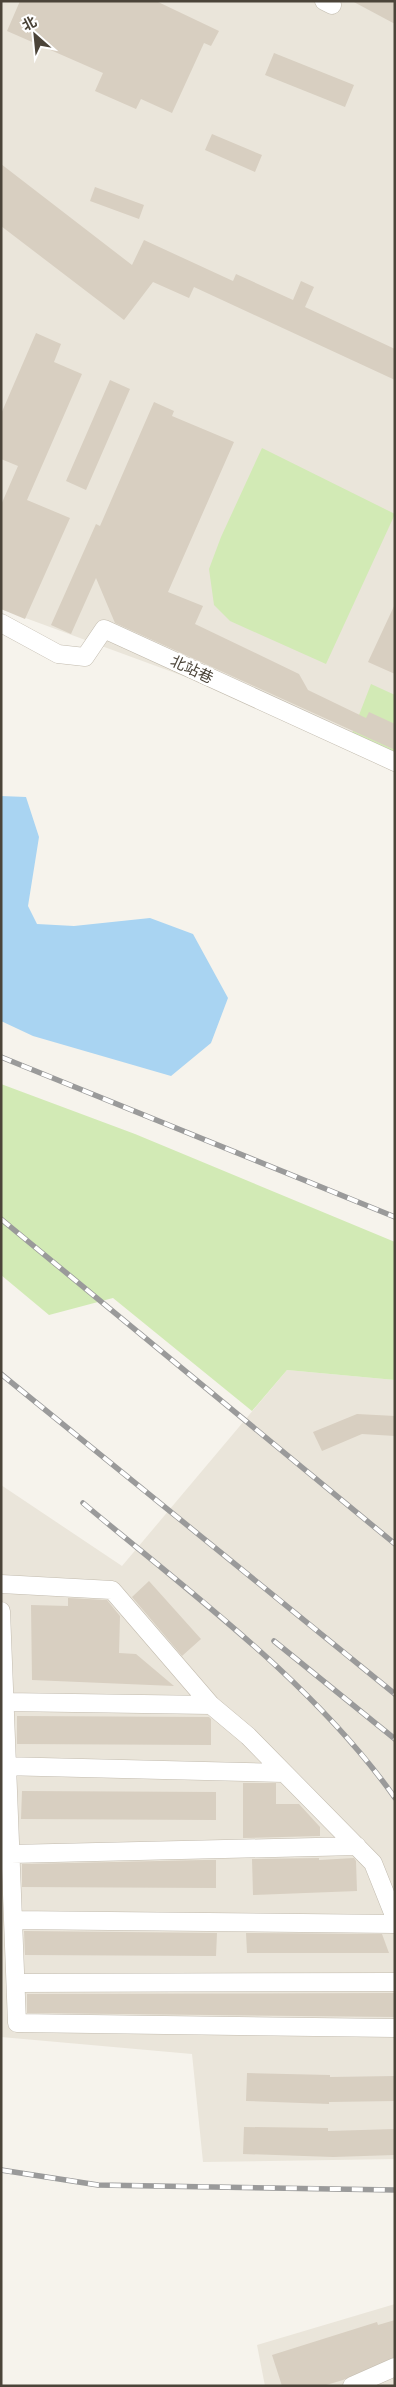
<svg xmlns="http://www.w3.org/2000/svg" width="396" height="2387" viewBox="0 0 396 2387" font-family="'Space Grotesk','Noto Sans SC',sans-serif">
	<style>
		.residential { fill: #eae5da }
		.green { fill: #d2eab5 }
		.water { fill: #a9d4f2 }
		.building { fill: #d8cfc1 }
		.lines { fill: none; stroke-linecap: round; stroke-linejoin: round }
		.minor-casing { stroke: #c2bbae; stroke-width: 19 }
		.minor { stroke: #fff; stroke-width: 18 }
		.rail-casing { stroke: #9a9a9a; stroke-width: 5.5 }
		.rail { stroke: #fff; stroke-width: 4; stroke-dasharray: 11; stroke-linecap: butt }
		.labels { text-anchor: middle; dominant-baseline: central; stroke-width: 5; stroke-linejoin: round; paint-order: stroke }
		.street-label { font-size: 15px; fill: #4b4439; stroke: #fff }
	</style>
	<rect width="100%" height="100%" fill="#f6f3ec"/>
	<path class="residential" d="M1 1H395V770L265 706 1 609Z
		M287 1370 395 1380V2159L203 2162 192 2054 1 2037V1485L122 1566Z
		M395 2304V2386H265L257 2345Z"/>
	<path class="green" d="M262 448 395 514 326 664 230 621 214 605 209 569 221 537Z
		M371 684 395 695V762L349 741Z
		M1 1084 135 1134 395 1242V1380L287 1370 252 1411 113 1298 49 1315 1 1275Z"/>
	<path class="water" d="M1 796 26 797 39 837 28 906 37 924 74 926 150 918 193 934 228 998 211 1043 171 1076 33 1036 1 1021Z"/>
	<path class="building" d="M20 1H156L219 31 211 46 204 43 172 113 141 99 136 109 95 91 103 73 7 31Z
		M352 1H395V24Z
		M274 53 354 85 345 107 265 75Z
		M212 134 262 155 255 172 205 150Z
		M1 164 132 265 144 240 233 281 236 274 293 300 301 281 314 287 305 307 395 349V380L194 287 189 298 153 282 124 320 1 226Z
		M95 187 144 205 139 219 90 201Z
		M36 333 61 344 54 362 82 374 27 500 70 518 25 619 1 609V505L18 466 1 459V414Z
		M110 380 130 389 86 490 66 481Z
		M154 402 174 411 172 416 234 442 168 592 203 606 195 624 299 674 308 690 366 718 369 712 395 724V750L115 623 96 578 71 634 51 625 96 524 100 526Z
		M395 604V674L368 662Z
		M357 1414 395 1416V1436L362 1434 322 1451 313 1432Z
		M149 1581 201 1639 182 1656 132 1597Z
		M68 1598 107 1600 120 1616 119 1653 136 1654 174 1686 32 1680 31 1605 68 1606Z
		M17 1716 209 1717 211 1719V1745L17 1744Z
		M243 1783H276V1804H299L320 1827V1836L243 1838Z
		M22 1791 216 1792V1820L21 1819Z
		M319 1858V1860L354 1858 356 1861 357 1891 253 1895 252 1859Z
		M204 1860H216V1888L22 1887V1864Z
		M24 1931 217 1933 216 1956 25 1955Z
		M246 1933 382 1934 389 1953H247Z
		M395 1993V2017L27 2013V1994Z
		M247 2073 330 2075V2077L395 2076V2101L329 2102V2104L246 2101Z
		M244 2127 328 2128V2131L395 2129V2155L333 2157 243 2154Z
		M395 2320V2357L343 2380 323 2386H282L272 2355 377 2322 378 2325Z"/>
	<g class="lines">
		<g class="minor-casing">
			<path id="minor" d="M324 1 332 5
				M1 623 58 654 85 657 104 629 395 762
				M1 1584 112 1590 211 1705 248 1736 373 1863 395 1918
				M1 1611 17 2023 395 2028
				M5 1702 211 1705
				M1 1766 284 1773
				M11 1854 357 1846
				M13 1920 395 1924
				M16 1983 395 1982
				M352 2386 395 2367"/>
		</g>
		<use href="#minor" class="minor"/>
		<g class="rail-casing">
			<path id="rail" d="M1 1057 395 1217
				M1 1219 395 1544
				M1 1374 395 1694
				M83 1503C189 1592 315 1684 395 1798
				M274 1641 395 1739
				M1 2170 98 2185 395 2190"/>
		</g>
		<use href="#rail" class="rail"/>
	</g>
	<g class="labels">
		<g class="street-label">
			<text transform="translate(192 669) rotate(25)">北站巷</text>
		</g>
	</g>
	<rect width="396" height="2387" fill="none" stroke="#4b4439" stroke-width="5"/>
	<g transform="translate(35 35) rotate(333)" stroke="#ffffff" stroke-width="4" paint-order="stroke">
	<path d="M0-4L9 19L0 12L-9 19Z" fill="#4b4439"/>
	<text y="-8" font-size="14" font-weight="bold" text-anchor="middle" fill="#4b4439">北</text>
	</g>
</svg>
